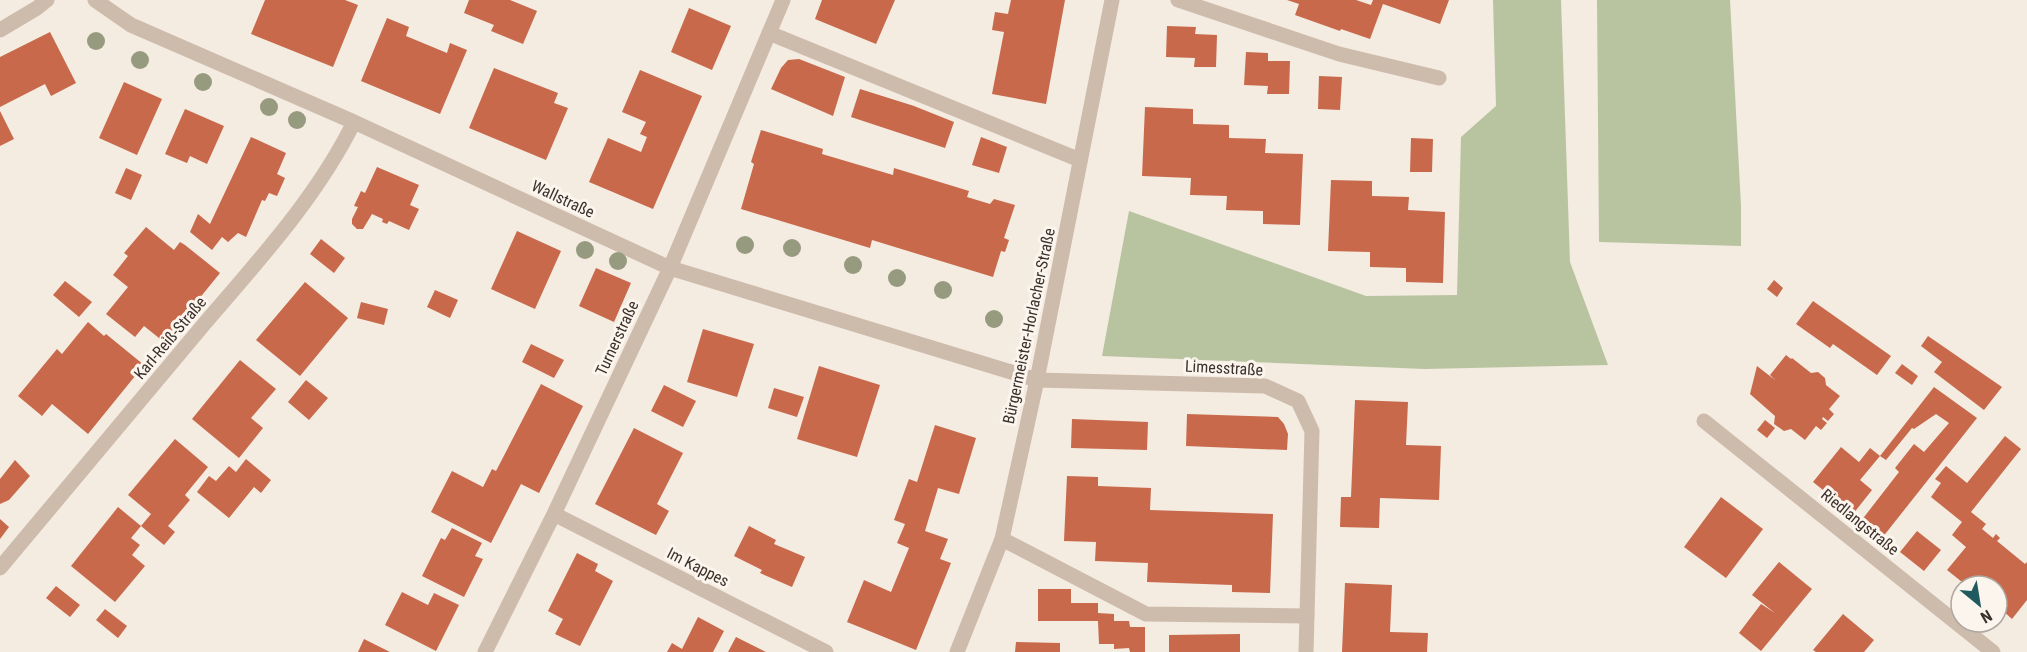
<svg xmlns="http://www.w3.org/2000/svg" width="2027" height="652" viewBox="0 0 2027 652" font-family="'Roboto Condensed',sans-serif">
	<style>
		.green { fill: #b8c4a0 }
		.building { fill: #c8694b }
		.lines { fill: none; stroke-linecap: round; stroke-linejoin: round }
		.service { stroke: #cdbbac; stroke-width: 15 }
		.minor { stroke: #cdbbac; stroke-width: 15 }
		.tree { fill: #969b7f }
		.labels { text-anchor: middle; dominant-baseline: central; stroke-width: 6; stroke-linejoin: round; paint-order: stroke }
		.street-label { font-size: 16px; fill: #3b302b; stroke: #fbf5ee }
	</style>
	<rect width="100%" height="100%" fill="#f4ebe1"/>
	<path class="green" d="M1493 0H1561L1570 262 1608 365 1425 369 1102 356 1129 211 1366 296 1457 295 1461 137 1496 106Z
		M1597 0H1730L1741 206V246L1599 242Z"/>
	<path class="building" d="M265 0H345L358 5 333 67 251 34Z
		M469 0H510L537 11 523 44 491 31 494 25 464 13Z
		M822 0H895L876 44 815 19Z
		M1011 0H1065L1046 104 992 94 1004 32 992 30 995 12 1008 14Z
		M1287 0H1356L1371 5 1373 0H1449L1440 24 1383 4 1370 39 1341 29 1340 31 1295 15 1299 4Z
		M689 8 731 26 712 70 671 52Z
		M387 18 409 27 406 36 447 53 450 43 467 50 440 114 361 81Z
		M1167 26 1196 27 1195 34 1217 35 1216 67H1194L1195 58 1166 57Z
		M50 32 76 83 51 96 45 84 0 107V57Z
		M1246 52 1268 53V61H1290L1289 94H1267L1268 86 1244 85Z
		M799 59 845 77 833 116 771 89 781 68 788 60Z
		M494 68 558 93 554 103 568 108 546 160 469 128Z
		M640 70 702 96 653 209 589 182 608 138 641 152 647 137 640 134 646 122 622 112Z
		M1319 76 1342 77 1340 110 1318 109Z
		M124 82 162 99 137 155 99 138Z
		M860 89 914 106 954 122 945 148 851 117Z
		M1145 107 1193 109V124L1229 125V138L1266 139 1265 153 1303 154 1300 225 1263 224V211L1226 210 1227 196 1190 195 1191 178 1142 176Z
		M185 109 224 126 207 164 190 156 187 163 165 154Z
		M0 111 14 139 0 146Z
		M761 130 823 149 822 154 893 175 894 168 969 191 967 197 990 204 994 199 1015 205 1004 238 1009 240 1005 252 1001 251 993 277 872 240 870 248 741 209 754 164 751 162Z
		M251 137 286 153 277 174 285 178 277 196 269 193 265 201 262 200 246 237 238 233 228 242 222 237 212 250 190 232 198 214 210 224Z
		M981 137 1007 147 999 173 972 165Z
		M1411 138 1433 139 1432 172H1410Z
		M377 167 419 185 410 205 419 209 409 230 389 221 387 224 382 222 383 219 372 214 363 229H357L352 224V219L358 207 354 206 361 191 365 193Z
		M126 168 142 175 131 200 115 193Z
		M1331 180 1372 181V196L1409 197 1408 210 1445 212 1443 283 1406 282V268L1370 267V252L1328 251Z
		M146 227 174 250 180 242 185 245 220 273 164 342 144 326 135 337 106 314 128 287 113 275 128 256 124 253Z
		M517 231 561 251 535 309 491 289Z
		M321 239 345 258 334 273 310 254Z
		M596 268 631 283 614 322 579 306Z
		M1774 280 1783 288 1777 297 1767 289Z
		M65 281 92 302 79 317 53 295Z
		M305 282 348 318 300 376 256 340Z
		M435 290 458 300 450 318 427 307Z
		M1813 301 1891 356 1877 375 1833 344 1830 348 1796 324Z
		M361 302 388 309 384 325 357 318Z
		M88 322 104 336 106 334 144 365 88 434 52 404 42 416 18 396 57 349 62 354Z
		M703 329 754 344 737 397 687 382Z
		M1928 336 2002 387 1984 410 1934 372 1942 362 1921 346Z
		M531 344 564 360 554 378 522 362Z
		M1786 355 1791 359 1792 358 1811 373 1818 372 1825 378 1826 385 1840 396 1829 409 1834 414 1828 421 1823 417 1822 419 1827 423 1821 430 1816 426 1805 440 1791 429 1784 431 1774 424 1775 416 1750 394 1757 366 1775 380 1770 375Z
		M240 360 276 389 251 418 263 428 239 458 192 419Z
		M1902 364 1918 376 1912 385 1895 373Z
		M819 366 880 385 857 457 797 439Z
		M306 380 328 398 309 420 288 402Z
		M541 384 583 406 539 493 521 484 491 543 431 512 452 471 483 487 492 469 496 471Z
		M664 385 696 401 683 427 651 411Z
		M1934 387 1977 418 1882 538 1861 521 1899 472 1895 468 1914 444 1924 452 1949 423 1936 414 1914 429 1912 428 1886 460 1880 456Z
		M774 388 804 397 797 417 768 408Z
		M1355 400 1408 402 1406 445 1441 446 1439 500 1380 498 1379 528 1340 527 1341 497H1351Z
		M1187 414 1278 417 1284 424 1288 434 1287 450 1186 446Z
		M1072 419 1148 422 1147 450 1071 448Z
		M1765 420 1775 428 1767 438 1757 430Z
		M935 425 976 438 959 494 938 488 925 531 948 539 940 559 951 563 916 650 847 622 864 580 891 592 909 548 897 543 905 524 894 520 909 479 917 482Z
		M634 428 683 453 657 504 669 511 656 535 595 504Z
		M2005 436 2021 449 1971 512 1986 524 1982 529 1993 538 1996 534 2000 538 1997 541 2025 564 2027 562V600L2012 619 2002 610 1997 617V586H1967L1947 570 1966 547 1952 535 1962 522 1931 497 1941 483 1935 479 1946 466 1967 483Z
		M175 439 208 467 185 495 190 500 168 526 175 532 164 545 141 526 151 514 128 495Z
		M1841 447 1859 462 1870 448 1880 456 1860 480 1872 490 1853 514 1813 482Z
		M246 459 271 480 261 493 254 487 229 518 197 492 209 476 216 481 229 466 236 472Z
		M15 460 30 476 9 500 0 504V479Z
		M1067 476 1098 477V486L1151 488 1150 510 1273 514 1270 593 1232 592V585L1147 582 1148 563 1095 561 1096 542 1064 541Z
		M1721 497 1763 529 1726 578 1684 547Z
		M118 507 141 526 131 538 140 545 132 555 145 566 115 602 71 566Z
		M0 519 9 527 0 539Z
		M749 526 776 540 774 544 805 557 792 587 760 573 762 570 734 556Z
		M452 528 482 543 475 556 483 559 464 597 422 576 441 538 445 540Z
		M1917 531 1941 550 1924 571 1900 552Z
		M577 553 598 564 595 571 613 581 580 646 555 634 563 619 548 611Z
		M1779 562 1812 589 1761 651 1739 633 1761 604 1775 613 1752 595Z
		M1345 583 1392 585 1390 632 1428 633 1427 652H1342Z
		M56 586 80 605 70 617 46 598Z
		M1038 589H1071V603H1098V613L1114 614V621H1129L1130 627H1145V652H1130L1129 648 1114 649V644H1099L1098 621H1038Z
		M402 592 428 605 434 593 459 605 436 651 385 625Z
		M105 609 127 626 118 638 96 620Z
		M1843 614 1874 640 1864 652H1816L1813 650Z
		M698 617 724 631 713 652H667L672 643 682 649Z
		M1240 634V652H1169V635Z
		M736 637 766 652H728Z
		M364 639 390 652H358Z
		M1016 642 1060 643V652H1015Z"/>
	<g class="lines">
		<path class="service" d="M1178 0 1339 54 1439 78
			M769 33 1080 160
			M1002 539 1146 614 1307 616"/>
		<path class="minor" d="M95 0 131 25 354 122 670 268 1037 380 1265 386 1298 401 1312 431 1306 652
			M0 30 37 8 47 0
			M1704 421 1993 652
			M554 514 826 652
			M0 568C68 486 137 405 205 323 259 260 317 197 354 122
			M485 652 554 514 670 268 783 0
			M957 652 1002 539 1037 380 1112 0"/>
	</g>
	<g class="tree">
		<circle cx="96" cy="41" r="9"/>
		<circle cx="140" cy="60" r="9"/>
		<circle cx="203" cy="82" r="9"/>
		<circle cx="269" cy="107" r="9"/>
		<circle cx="297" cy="120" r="9"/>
		<circle cx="745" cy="245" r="9"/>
		<circle cx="792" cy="248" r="9"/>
		<circle cx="585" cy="250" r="9"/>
		<circle cx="618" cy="261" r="9"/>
		<circle cx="853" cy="265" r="9"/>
		<circle cx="897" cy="278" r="9"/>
		<circle cx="943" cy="290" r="9"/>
		<circle cx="994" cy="319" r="9"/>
	</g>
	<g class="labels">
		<g class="street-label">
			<text transform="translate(563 199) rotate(25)">Wallstraße</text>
			<text transform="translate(1029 326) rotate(-78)">Bürgermeister-Horlacher-Straße</text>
			<text transform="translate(170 338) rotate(-50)">Karl-Reiß-Straße</text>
			<text transform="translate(617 338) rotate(-65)">Turnerstraße</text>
			<text transform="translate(1224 368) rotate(3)">Limesstraße</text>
			<text transform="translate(1860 522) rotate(39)">Riedlangstraße</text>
			<text transform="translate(698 567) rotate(27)">Im Kappes</text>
		</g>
	</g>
	<g transform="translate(1979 604) rotate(150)"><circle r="28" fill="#fbf5ee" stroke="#aea6a0" stroke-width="1.5"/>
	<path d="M0-4.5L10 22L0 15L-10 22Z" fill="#1f5a5e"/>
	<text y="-9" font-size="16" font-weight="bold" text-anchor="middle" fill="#3b302b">N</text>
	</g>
</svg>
